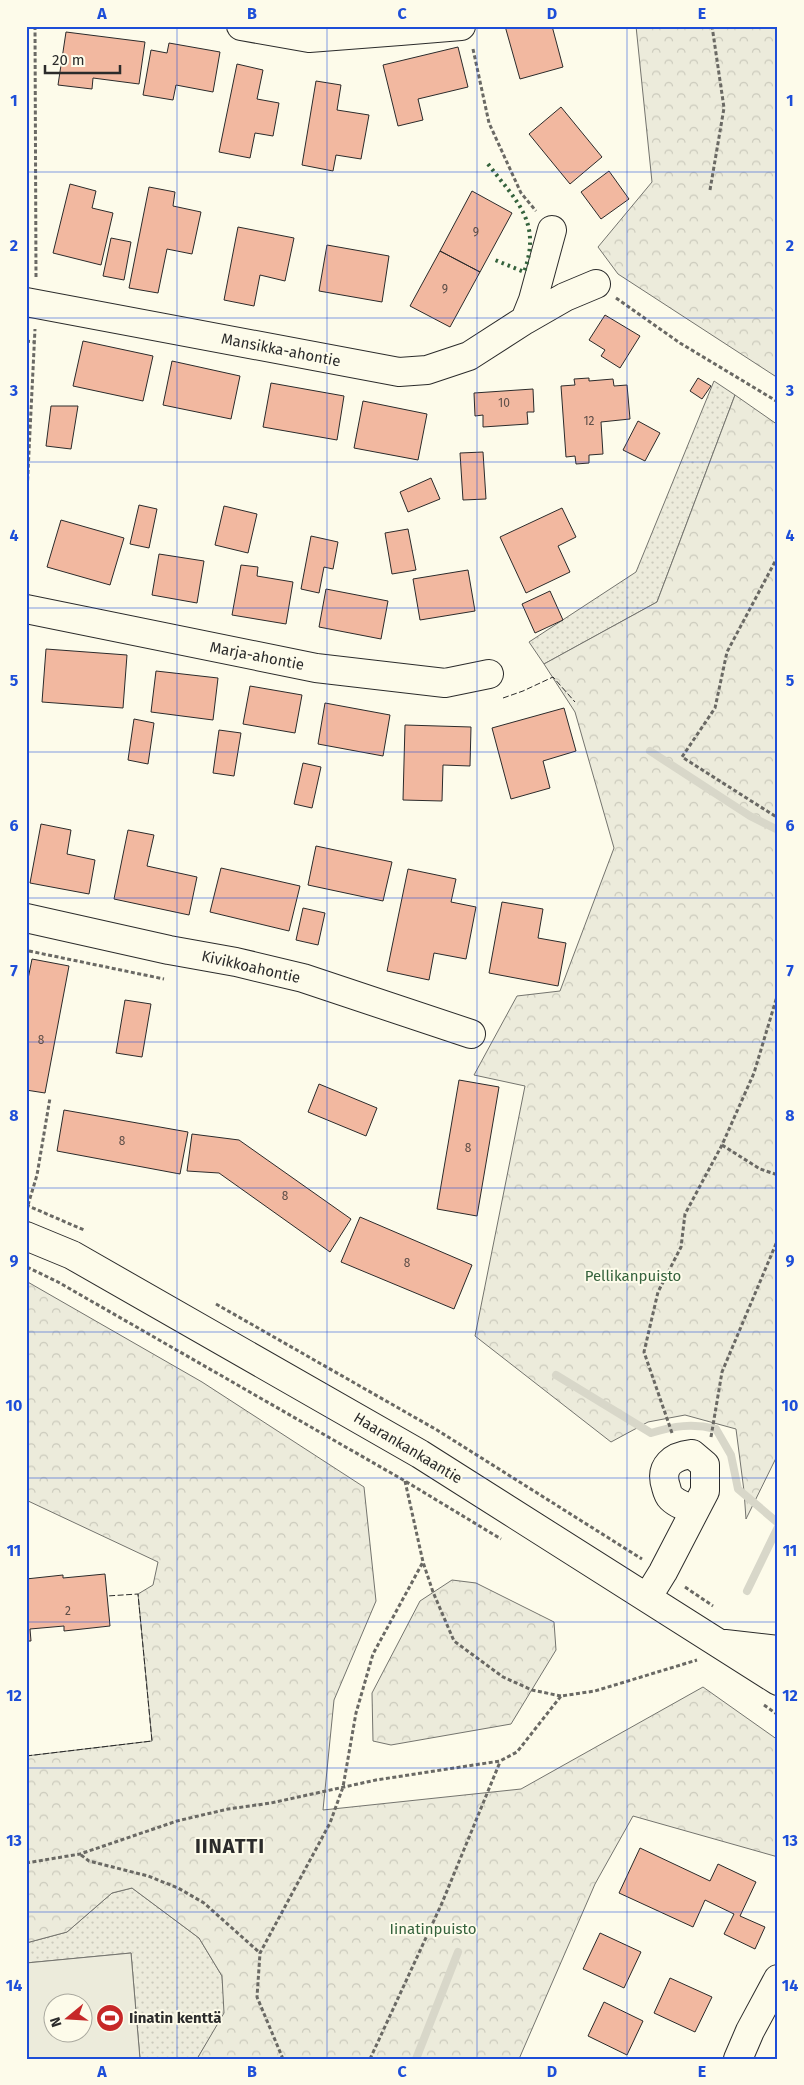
<svg xmlns="http://www.w3.org/2000/svg" width="804" height="2085" viewBox="0 0 804 2085" font-family="'Fira Sans',sans-serif">
	<style>
		.grass { fill: url(#grass-dots); stroke: #74746e }
		.forest { fill: url(#forest-crowns); stroke: #74746e }
		.pitch { fill: #ecebdb; stroke: #74746e; fill-rule: evenodd }
		.lines { fill: none; stroke-linecap: round; stroke-linejoin: round }
		.stream { stroke: #d8d7c9; stroke-width: 8 }
		.building { fill: #f2b8a0; stroke: #2b2b2b }
		.minor-casing { stroke: #2b2b2b; stroke-width: 30 }
		.path { stroke: #6a6964; stroke-width: 3; stroke-dasharray: 4 2.5; stroke-linecap: butt }
		.minor { stroke: #fdfbea; stroke-width: 28 }
		.hedge { stroke: #34623c; stroke-width: 4; stroke-dasharray: 2.5 4; stroke-linecap: butt }
		.fence { stroke: #2b2b2b; stroke-width: 1; stroke-dasharray: 6 2.5; stroke-linecap: butt }
		.grid { fill: none; stroke: #1d4ed8; stroke-width: 1; stroke-opacity: 0.55 }
		.labels { text-anchor: middle; dominant-baseline: central; stroke-width: 4; stroke-linejoin: round; paint-order: stroke }
		.number-label { font-size: 12px; fill: #5d4e48 }
		.street-label { font-size: 15px; fill: #2b2b2b; stroke: #fdfbea }
		.park-label { font-size: 15px; fill: #34623c; stroke: #fdfbea }
		.poi-label { font-size: 15px; font-weight: bold; fill: #2b2b2b; stroke: #fdfbea; text-anchor: start }
		.district-label { font-size: 20px; font-weight: bold; letter-spacing: 1px; fill: #2b2b2b; stroke: #fdfbea }
		.neatline { fill: none; stroke: #1d4ed8; stroke-width: 2 }
		.grid-label { font-size: 16px; text-anchor: middle; font-weight: bold; fill: #1d4ed8 }
	</style>
	<defs>
		<pattern id="grass-dots" width="8" height="8" patternUnits="userSpaceOnUse" patternTransform="scale(1.25)"><rect width="8" height="8" fill="#ecebdb"/><path d="M2 2h.1M6 6h.1" fill="none" stroke="#cbcabc" stroke-width="1.8" stroke-linecap="round"/></pattern>
		<pattern id="forest-crowns" width="20" height="18" patternUnits="userSpaceOnUse" patternTransform="scale(1.25)"><rect width="20" height="18" fill="#ecebdb"/><path d="M2 6a3 3 0 1 1 6 0M12 15a3 3 0 1 1 6 0" fill="none" stroke="#cbcabc"/></pattern>
	</defs>
	<rect width="100%" height="100%" fill="#fdfbea"/>
	<path class="grass" d="M714 381 735 395 657 602 544 664 529 642 636 572Z
		M132 1888 199 1938 222 1976 225 2013 197 2059H140L131 1953 26 1963V1943L67 1932 112 1893Z"/>
	<path class="forest" d="M636 26H778V378L618 274 598 247 652 182Z
		M735 395 778 425V1454L746 1519 744 1491 736 1429 685 1415 648 1422 611 1442 475 1336 525 1086 474 1075 517 996 560 991 614 848 575 712 544 664 657 602Z
		M26 1281 202 1382 364 1487 376 1601 334 1700 323 1810 521 1789 703 1687 778 1740V1857L633 1816 595 1884 519 2059H197L224 2013 222 1976 199 1938 132 1888 112 1893 67 1932 26 1943V1756L152 1741 138 1594 153 1585 158 1562 26 1500Z
		M452 1580 476 1583 554 1622 556 1650 511 1724 391 1745 373 1741 372 1693 420 1601Z"/>
	<path class="pitch" d="M131 1953 140 2059H26V1963ZM52 2002H82V2032H52Z"/>
	<g class="lines">
		<path class="stream" d="M650 751 750 816 778 830
			M556 1375 651 1433C674 1426 692 1423 716 1429L731 1455 738 1489 778 1523
			M747 1591 778 1527
			M416 2059 458 1952"/>
	</g>
	<path class="building" d="M505 26H552L563 67 520 79Z
		M66 32 145 42 139 84 93 78 92 89 58 85Z
		M169 43 220 52 213 92 176 85 173 100 143 95 151 50 167 53Z
		M458 47 468 87 418 99 423 120 398 126 383 65Z
		M237 64 263 70 257 99 279 103 273 136 255 133 250 158 219 152Z
		M316 81 341 85 337 110 369 115 361 159 336 155 333 171 302 165Z
		M561 107 602 157 570 184 529 134Z
		M609 171 629 199 601 219 581 192Z
		M70 184 96 191 92 208 113 213 101 265 53 253Z
		M149 187 175 192 173 206 201 212 192 254 167 249 158 293 129 288Z
		M472 191 512 213 480 272 440 251Z
		M238 227 294 238 285 281 260 275 254 306 224 300Z
		M111 238 131 242 124 280 103 276Z
		M327 245 389 256 382 302 319 291Z
		M440 251 480 272 450 327 410 306Z
		M605 315 640 336 620 368 601 356 605 350 589 340Z
		M83 341 153 356 143 401 73 386Z
		M172 361 240 376 231 419 163 405Z
		M589 378V381L613 379 614 386 627 385 630 419 601 422 603 454 589 455V463L576 464 575 456 566 457 561 386 575 385 574 379Z
		M698 378 711 386 702 399 690 391Z
		M271 383 344 396 337 440 263 427Z
		M533 389 534 412H527L528 424 483 427V415L475 416 474 393Z
		M363 401 427 414 418 460 354 448Z
		M51 406H78L71 449 46 446Z
		M638 421 660 433 645 461 623 450Z
		M483 452 486 499 463 500 460 453Z
		M431 478 440 499 408 512 400 492Z
		M139 505 157 509 149 548 130 544Z
		M224 506 257 514 248 553 215 545Z
		M562 508 576 537 558 546 570 572 526 593 500 537Z
		M61 520 124 538 110 585 47 567Z
		M408 529 416 570 392 574 385 533Z
		M311 536 338 542 333 569 324 567 319 593 301 589Z
		M159 554 204 561 197 603 152 595Z
		M241 565 258 567 257 576 293 582 286 624 232 615Z
		M468 570 475 611 420 620 413 579Z
		M326 589 388 601 381 639 319 627Z
		M550 591 563 620 535 633 522 604Z
		M46 649 127 655 123 708 42 702Z
		M156 671 218 678 213 720 151 712Z
		M250 686 302 695 295 733 243 724Z
		M325 703 390 715 383 756 318 744Z
		M564 708 576 751 543 761 550 788 511 799 492 728Z
		M134 719 154 723 148 764 128 760Z
		M405 725 471 727 470 766 443 765 442 801 403 800Z
		M219 730 241 733 234 776 213 773Z
		M303 763 321 767 312 808 294 804Z
		M41 824 71 830 67 854 95 860 89 894 30 883Z
		M128 830 154 835 147 866 197 877 189 915 114 899Z
		M316 846 392 862 383 901 308 885Z
		M221 868 300 886 289 931 210 912Z
		M408 869 456 879 451 902 476 907 466 959 434 953 429 980 387 971Z
		M502 902 543 909 538 938 566 943 558 986 489 973Z
		M303 908 325 913 318 945 296 940Z
		M32 959 69 966 45 1093 26 1090V989Z
		M125 1000 151 1004 142 1057 116 1053Z
		M459 1080 499 1087 477 1216 437 1209Z
		M319 1084 377 1108 366 1136 308 1112Z
		M64 1110 188 1132 180 1174 57 1151Z
		M192 1134 239 1140 351 1219 330 1252 219 1173 187 1171Z
		M360 1217 472 1265 454 1309 341 1262Z
		M105 1574 110 1626 64 1631V1626L30 1629 31 1641H26V1579L63 1575V1578Z
		M640 1848 710 1881 718 1864 756 1882 740 1916 765 1927 755 1949 724 1934 734 1914 705 1900 693 1927 619 1893Z
		M600 1933 641 1952 624 1988 583 1969Z
		M670 1978 712 1997 695 2032 654 2013Z
		M604 2002 643 2021 627 2055 588 2036Z"/>
	<g class="lines">
		<g class="minor-casing">
			<path id="minor" d="M241 26 309 38 400 31
				M403 26 400 31 461 26
				M552 230 533 300 525 320 565 297 596 284
				M26 302 399 372 427 370 469 356 525 320
				M26 609 316 668 445 683 489 674
				M26 918 169 950 236 962 303 978 471 1034
				M26 1236 72 1255 420 1454 778 1681
				M647 1598 663 1572 705 1491V1465L692 1454C673 1456 659 1466 666 1487 667 1491 668 1495 671 1498 677 1504 686 1507 695 1510
				M725 1644 778 1650
				M738 2059 750 2031 778 1979"/>
		</g>
		<path class="path" d="M35 26 36 278
			M473 49 489 123 521 193 536 211
			M710 190 724 108 712 26
			M616 298 680 343 778 402
			M26 341 35 342
			M26 513 35 329
			M778 556 727 652 715 708 682 757 778 818
			M29 951 164 979
			M722 1145 760 1169 778 1175
			M26 1205 84 1230
			M28 1205 37 1175 50 1098
			M27 1267 58 1282 405 1481 501 1539
			M216 1304 437 1430 642 1559
			M672 1433 644 1352 658 1292 681 1247 685 1214 722 1145 754 1073 778 993
			M711 1437 722 1372 778 1239
			M405 1481 423 1562 433 1592 454 1641 503 1677 532 1690 561 1696
			M685 1587 713 1606
			M764 1705 778 1715
			M81 1855 89 1861 148 1876 178 1888 204 1903 260 1953
			M26 1863 80 1854 177 1821 228 1809 271 1803 376 1780 500 1761 517 1752 561 1696 595 1691 697 1660
			M283 2059 257 1997 260 1953 330 1823 343 1787 356 1713 373 1654 423 1562
			M370 2059 442 1903 500 1762"/>
		<use href="#minor" class="minor"/>
		<path class="hedge" d="M488 164C517 202 542 222 524 272L495 260"/>
		<path class="fence" d="M503 698 523 691 553 677 575 702
			M26 1756 152 1741 138 1594 107 1596"/>
	</g>
	<path class="grid" d="M177 26V2059M327 26V2059M477 26V2059M627 26V2059M26 172H778M26 318H778M26 462H778M26 608H778M26 752H778M26 898H778M26 1042H778M26 1188H778M26 1332H778M26 1478H778M26 1622H778M26 1768H778M26 1912H778"/>
	<defs>
		<g id="stadium-disc" transform="scale(1.4375)"><circle r="9.5" fill="#c62828" stroke="#fdfbea"/><path d="M0-5a6.5 5 0 1 0 0 10a6.5 5 0 1 0 0-10ZM-3.5-1.8h7v3.6h-7Z" fill="#fff"/></g>
	</defs>
	<g fill-rule="evenodd">
		<use href="#stadium-disc" x="110" y="2018"/>
	</g>
	<g class="labels">
		<g class="number-label">
			<text x="476" y="232">9</text>
			<text x="445" y="289">9</text>
			<text x="504" y="403">10</text>
			<text x="589" y="421">12</text>
			<text x="41" y="1040">8</text>
			<text x="122" y="1141">8</text>
			<text x="468" y="1148">8</text>
			<text x="285" y="1196">8</text>
			<text x="407" y="1263">8</text>
			<text x="68" y="1611">2</text>
		</g>
		<g class="street-label">
			<text transform="translate(281 350) rotate(11)">Mansikka-ahontie</text>
			<text transform="translate(257 656) rotate(11)">Marja-ahontie</text>
			<text transform="translate(251 967) rotate(13)">Kivikkoahontie</text>
			<text transform="translate(408 1448) rotate(31)">Haarankankaantie</text>
		</g>
		<g class="park-label">
			<text x="633" y="1276">Pellikanpuisto</text>
			<text x="433" y="1929">Iinatinpuisto</text>
		</g>
		<g class="poi-label">
			<text x="129" y="2018">Iinatin kenttä</text>
		</g>
		<g class="district-label">
			<text x="230" y="1846">IINATTI</text>
		</g>
	</g>
	<rect width="804" height="2085" fill="none" stroke="#fdfbea" stroke-width="55"/>
	<g transform="translate(68 2018) rotate(252)"><circle r="24" fill="#fdfbea" stroke="#a9a89e"/>
	<path d="M0-4L9 19L0 12L-9 19Z" fill="#c62828"/>
	<text y="-8" font-size="14" font-weight="bold" text-anchor="middle" fill="#2b2b2b">N</text>
	</g>
	<path d="M45 65v8h75v-8" fill="none" stroke="#2b2b2b" stroke-width="2.5"/>
	<text x="52" y="65" font-size="15" fill="#2b2b2b" stroke="#fdfbea" stroke-width="4" paint-order="stroke">20 m</text>
	<rect x="28" y="28" width="748" height="2030" class="neatline"/>
	<g class="grid-label">
		<text x="102" y="19">A</text>
		<text x="252" y="19">B</text>
		<text x="402" y="19">C</text>
		<text x="552" y="19">D</text>
		<text x="702" y="19">E</text>
		<text x="14" y="106">1</text>
		<text x="790" y="106">1</text>
		<text x="14" y="251">2</text>
		<text x="790" y="251">2</text>
		<text x="14" y="396">3</text>
		<text x="790" y="396">3</text>
		<text x="14" y="541">4</text>
		<text x="790" y="541">4</text>
		<text x="14" y="686">5</text>
		<text x="790" y="686">5</text>
		<text x="14" y="831">6</text>
		<text x="790" y="831">6</text>
		<text x="14" y="976">7</text>
		<text x="790" y="976">7</text>
		<text x="14" y="1121">8</text>
		<text x="790" y="1121">8</text>
		<text x="14" y="1266">9</text>
		<text x="790" y="1266">9</text>
		<text x="14" y="1411">10</text>
		<text x="790" y="1411">10</text>
		<text x="14" y="1556">11</text>
		<text x="790" y="1556">11</text>
		<text x="14" y="1701">12</text>
		<text x="790" y="1701">12</text>
		<text x="14" y="1846">13</text>
		<text x="790" y="1846">13</text>
		<text x="14" y="1991">14</text>
		<text x="790" y="1991">14</text>
		<text x="102" y="2077">A</text>
		<text x="252" y="2077">B</text>
		<text x="402" y="2077">C</text>
		<text x="552" y="2077">D</text>
		<text x="702" y="2077">E</text>
	</g>
</svg>
